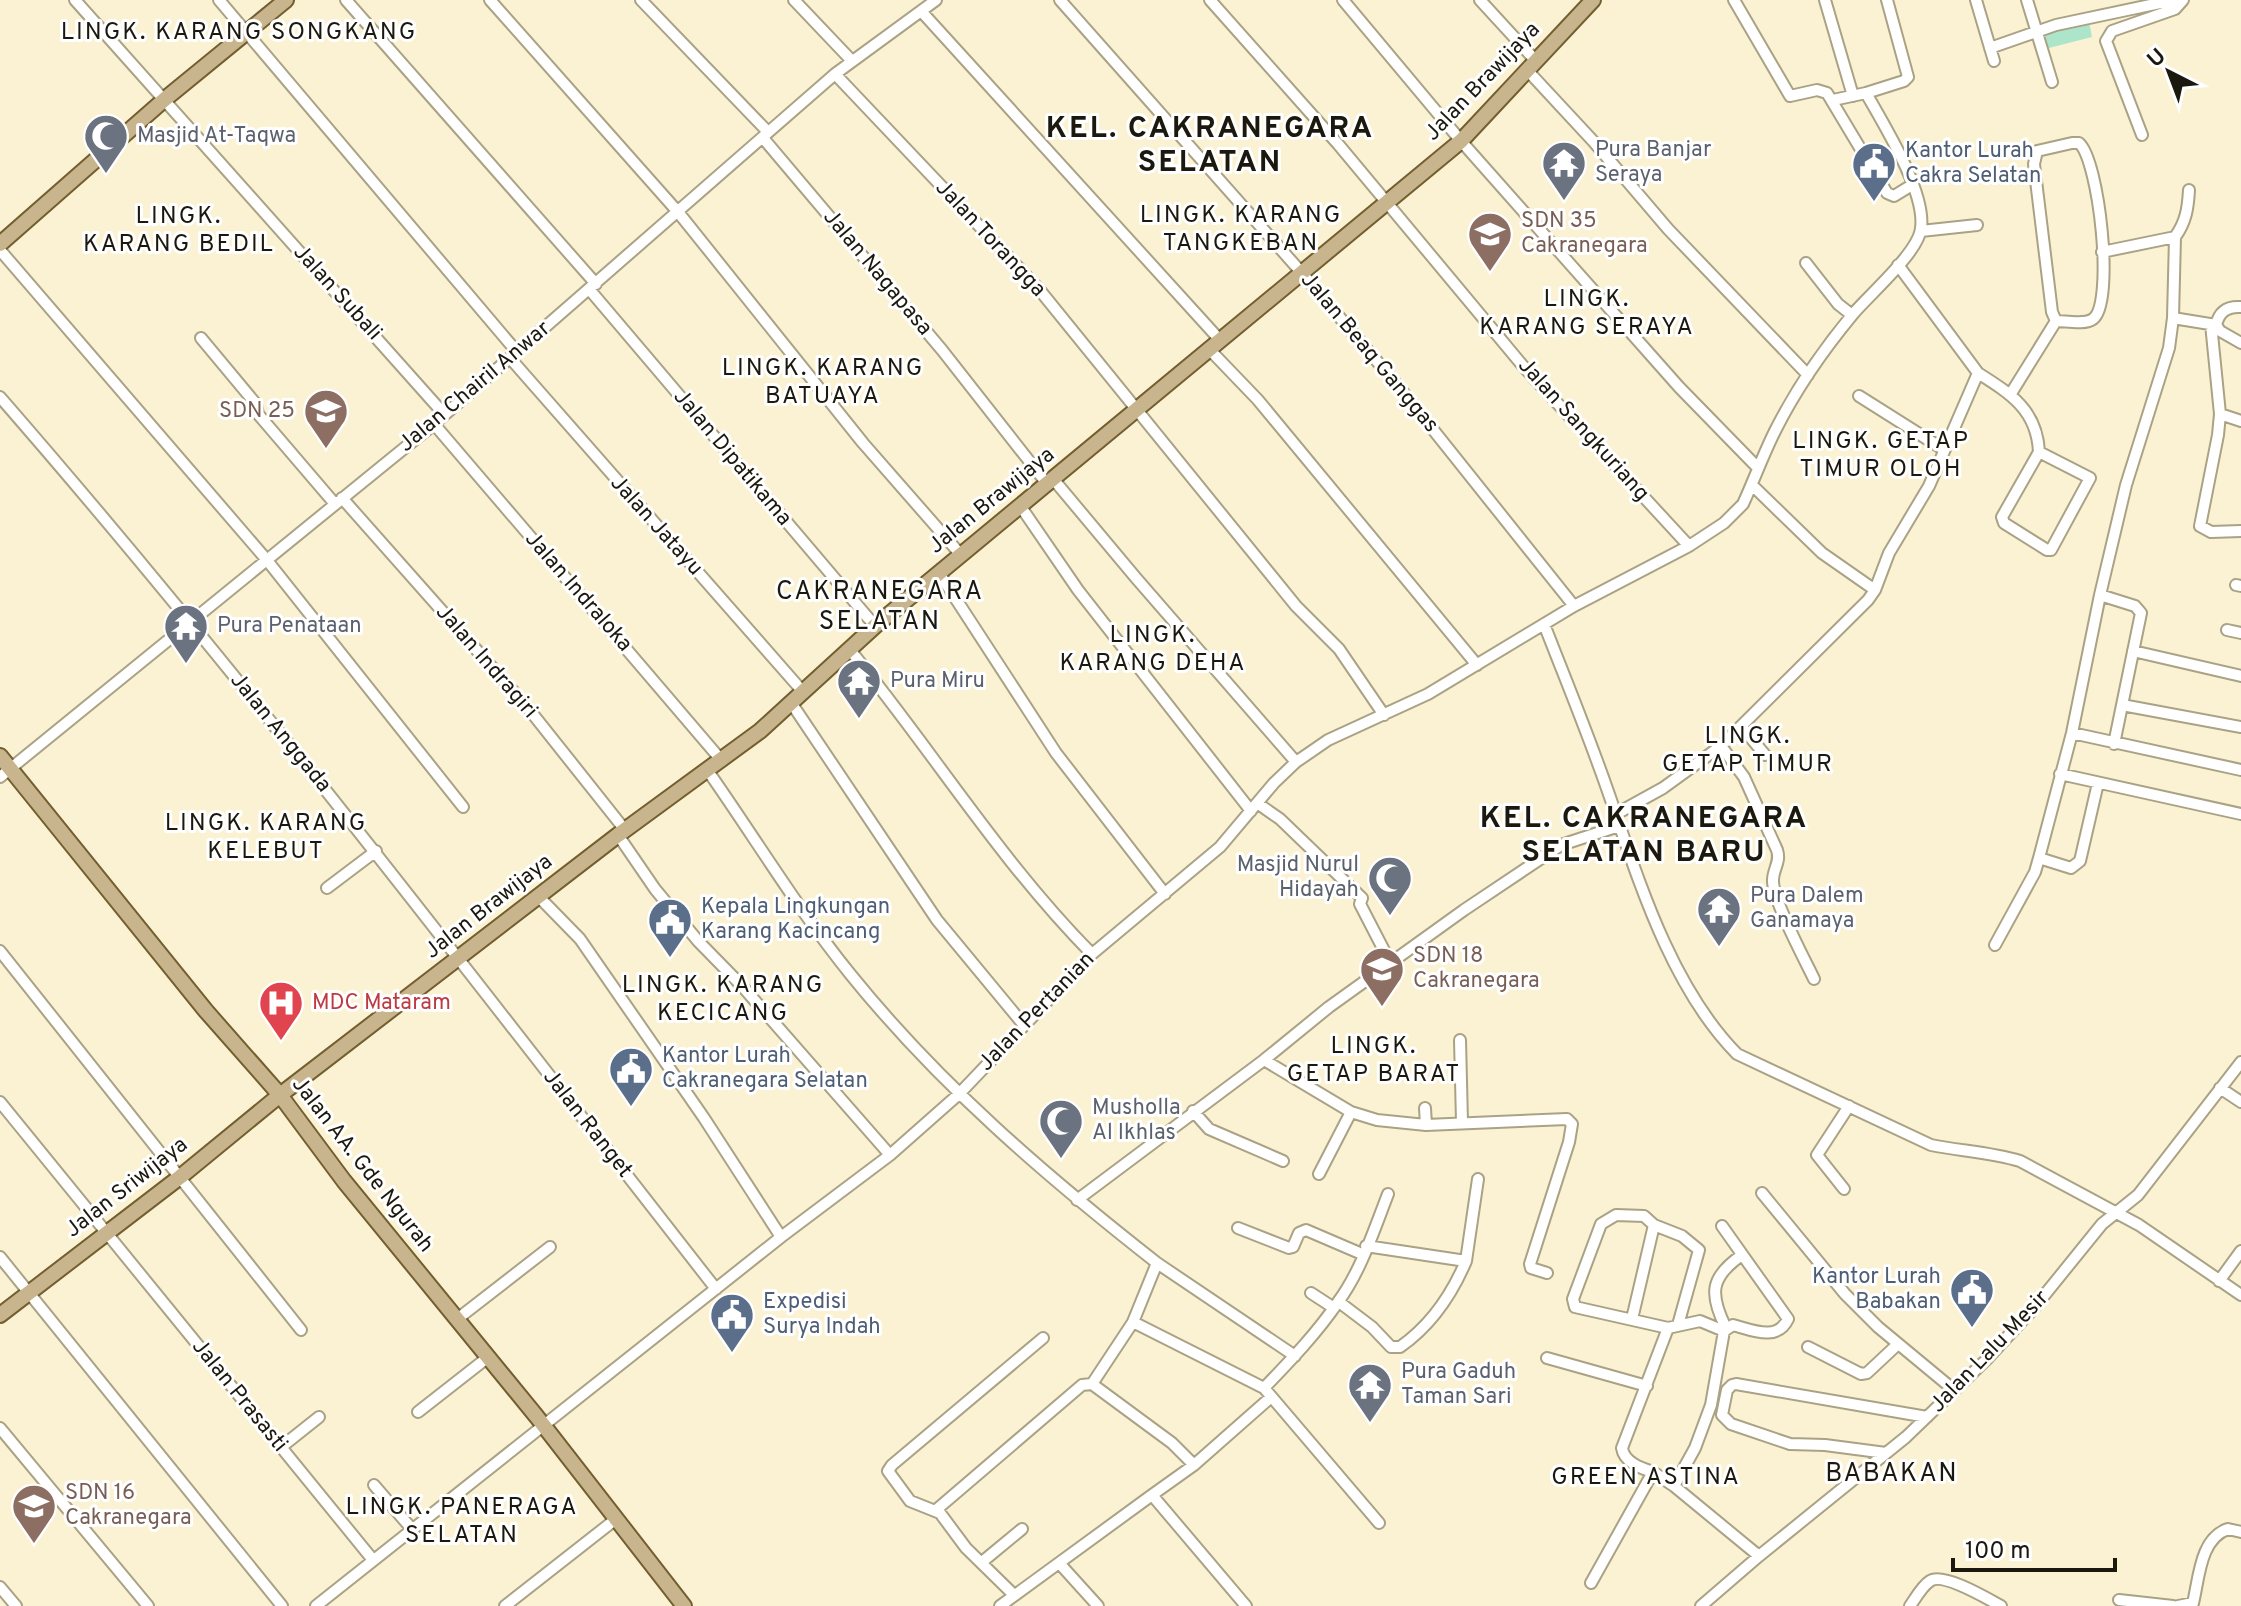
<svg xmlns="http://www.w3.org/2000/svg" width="2241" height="1606" viewBox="0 0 2241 1606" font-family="Overpass,sans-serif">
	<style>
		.green { fill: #ade5cb }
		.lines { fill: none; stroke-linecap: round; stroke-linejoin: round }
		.minor-casing { stroke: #aaa285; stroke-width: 14 }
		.major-casing { stroke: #735e2f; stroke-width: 18 }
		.minor { stroke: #fff; stroke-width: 10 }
		.major { stroke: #c8b58d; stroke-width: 14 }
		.labels { text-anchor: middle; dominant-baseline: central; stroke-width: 6; stroke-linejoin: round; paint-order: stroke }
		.street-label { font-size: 22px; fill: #1b180d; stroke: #fff }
		.worship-label { font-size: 22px; fill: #5b616d; stroke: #fff; text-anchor: start }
		.service-label { font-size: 22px; fill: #4e5e75; stroke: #fff; text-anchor: start }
		.education-label { font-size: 22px; fill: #785e54; stroke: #fff; text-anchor: start }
		.health-label { font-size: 22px; fill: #be3a42; stroke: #fff; text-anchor: start }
		.neighbourhood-label { font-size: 24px; letter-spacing: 2px; fill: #1b180d; stroke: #fff }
		.quarter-label { font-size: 26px; letter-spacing: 2px; fill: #1b180d; stroke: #fff }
		.district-label { font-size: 30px; font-weight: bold; letter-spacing: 2px; fill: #1b180d; stroke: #fff }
	</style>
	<rect width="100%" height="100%" fill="#fbf2d3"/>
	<path class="green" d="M2089 22 2092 37 2045 49 2041 34Z"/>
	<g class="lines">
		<g class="minor-casing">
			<path id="minor" d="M75 0 444 414
				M219 0 517 352
				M346 0 596 284
				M490 0 678 212 863 443 961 555
				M641 0 768 132
				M794 0 852 61
				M1060 0 1301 272 1399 387 1574 606
				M1210 0 1338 144 1523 366 1689 546
				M1343 0 1461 141 1679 387 1758 468
				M1480 0 1535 60
				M1734 0 1790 96 1817 90 1827 93 1887 193 1894 196 1912 185
				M1825 0 1853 96
				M1976 0 1994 61
				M2027 0 2052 82
				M921 11 1219 339
				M1990 48 2056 25 2174 0
				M1527 70 1593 141 1668 229 1808 375
				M835 74 1038 288 1296 606 1339 649 1384 715
				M1833 100 1866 93 1904 81 1908 77 1887 0
				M2142 135 2106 41 2112 31 2175 9 2183 0
				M763 138 942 350 1048 485
				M2072 143H2079C2099 160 2115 303 2093 319 2085 325 2066 321 2056 321L2052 312 2034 164 2037 151Z
				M1921 231 1977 225
				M2175 237C2186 222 2188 208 2189 190
				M0 250 266 559 463 807
				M2102 252 2175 237 2173 318 2169 348 2126 485 2100 595 2135 606 2141 613 2114 744
				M1806 263 1838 304 1852 315
				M589 289 875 626
				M2173 318 2216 325 2220 331 2241 343
				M2211 324 2220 414 2218 435 2200 526 2211 532 2241 531
				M2216 325C2219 312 2227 306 2241 307
				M201 338 256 404 258 414 335 504
				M1209 349 1258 400 1477 665
				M510 358 804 693
				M1978 373C2011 394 2037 410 2039 452L2002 517 2004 523 2047 550H2051L2090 478 2039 452
				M2010 395 2056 321
				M1859 396 1943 449
				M0 397C251 685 481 989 716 1289
				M2220 414 2241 421
				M434 424 722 761
				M1054 480 1136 578 1296 762
				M1752 485 1822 553 1875 590
				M342 498 528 708 625 830
				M1021 507 1078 590 1251 811
				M939 573 1056 753 1165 894
				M2236 585 2241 586
				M1544 624C1568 686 1594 748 1615 812 1643 894 1675 991 1737 1054L1931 1145C1960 1151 1990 1152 2020 1161L2139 1225 2241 1295
				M2227 630 2241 633
				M850 650C932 750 1000 861 1092 954
				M2133 651 2241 676
				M792 704 937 920 1023 1024
				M2122 705 2241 727
				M1742 727 1765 755
				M2072 733 2241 770
				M1721 746 1744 777 1777 850C1781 862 1773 869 1773 880 1772 899 1805 960 1814 979
				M708 771C755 838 799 911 851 975 940 1085 1046 1176 1157 1263L1133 1322 1264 1388
				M2060 774 2241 814
				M0 777 434 424 835 74 936 0
				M2098 783 2080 861 2071 868 2039 858 2072 733 2100 595
				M1257 803 1280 819 1362 898 1360 904 1391 964
				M1616 814 1663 788 1721 746 1868 600 1875 590 1889 553 1929 486 1978 373 1898 265
				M618 835 655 889 698 941 742 986 890 1155
				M327 888 376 851
				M539 897 580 939 704 1118 781 1237
				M1995 945 2035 872 2039 858
				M0 951 301 1330
				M1460 1040 1462 1122
				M1264 1060 1351 1112 1377 1120 1426 1125 1567 1119 1572 1124 1569 1142 1530 1264 1531 1268 1547 1273
				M2220 1088 2241 1102
				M0 1102 373 1560
				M1425 1108 1426 1125
				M1193 1111 1209 1129 1283 1161
				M1319 1174 1351 1112
				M1844 1189 1817 1155 1849 1106
				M1762 1193 1845 1294 1878 1327 1954 1390
				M1077 1200 1264 1060 1329 1007 1464 910 1561 845 1619 826
				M1654 1225 1682 1236 1699 1250 1678 1325
				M1722 1226 1788 1319C1777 1342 1752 1330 1733 1325L1724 1331 1711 1405 1695 1448 1674 1486 1759 1556
				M1238 1228 1289 1248 1293 1247 1299 1233 1306 1230 1362 1254
				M1366 1246 1466 1261 1478 1179
				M0 1257 282 1606
				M1157 1263 1295 1356
				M2219 1281 2241 1251
				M1311 1293 1334 1308
				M1339 1302 1372 1327 1391 1347H1400C1430 1326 1452 1294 1466 1261
				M1632 1319 1654 1225 1644 1216 1616 1215 1601 1224 1573 1299 1575 1307 1668 1328 1700 1321 1724 1331
				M456 1320 550 1247
				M1726 1328C1709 1294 1710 1277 1742 1255
				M1808 1347 1861 1374 1867 1373 1898 1344
				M1547 1358 1647 1386
				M1092 1384 1172 1443 1194 1465
				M1092 1384 1133 1322
				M1264 1388C1291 1360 1317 1333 1338 1302 1361 1271 1374 1230 1388 1194
				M1264 1388 1379 1523
				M418 1412 487 1358
				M0 1428 148 1606
				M280 1448 319 1417
				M1886 1453 1825 1445 1790 1444 1731 1424 1722 1415 1727 1390 1732 1385 1736 1384 1927 1417
				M1653 1472C1640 1468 1624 1462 1622 1448L1668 1328
				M374 1485 411 1528
				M1152 1495 1194 1465 1270 1398
				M936 1510 1082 1385 1092 1384
				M982 1562 1022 1529
				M1060 1564 1098 1606
				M1591 1583 1653 1472 1674 1486
				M0 1587 16 1606
				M1014 1595 966 1548 940 1513 910 1501 888 1471 892 1465 1043 1338
				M2119 1600 2173 1606
				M316 1606 781 1237 890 1155 959 1094 1092 954 1220 847 1274 783 1296 762 1328 740 1428 694 1574 606 1689 546 1724 523 1743 504C1754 480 1763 455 1775 431 1795 391 1824 349 1853 314 1869 295 1919 252 1921 228 1926 192 1884 125 1866 93
				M505 1606 616 1519
				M1000 1606 1152 1495 1246 1606
				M1701 1606 1759 1556 1906 1437 1987 1359 2034 1308 2102 1224 2138 1195 2241 1062
				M1910 1606C1915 1599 1922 1586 1930 1581 1943 1572 1988 1599 2001 1606
				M2178 1606 2193 1603C2199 1579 2200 1538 2228 1529L2241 1532"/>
		</g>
		<g class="major-casing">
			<path id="major" d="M0 244 165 99 286 0
				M0 756 206 1011 280 1095 344 1181 537 1417 684 1606
				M0 1315 180 1177 280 1095 618 835 760 731 875 626 1461 141 1593 0"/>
		</g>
		<use href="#minor" class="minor"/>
		<use href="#major" class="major"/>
	</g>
	<defs>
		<g id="mosque-pin" transform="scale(2.3)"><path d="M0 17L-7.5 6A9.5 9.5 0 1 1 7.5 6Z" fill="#6b7280" stroke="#fff"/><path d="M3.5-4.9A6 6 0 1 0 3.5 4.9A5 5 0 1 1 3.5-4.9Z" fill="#fff"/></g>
		<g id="temple-pin" transform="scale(2.3)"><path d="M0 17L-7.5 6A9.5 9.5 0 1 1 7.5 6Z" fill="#6b7280" stroke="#fff"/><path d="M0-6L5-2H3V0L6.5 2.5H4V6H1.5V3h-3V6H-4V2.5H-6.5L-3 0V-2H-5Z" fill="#fff"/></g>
		<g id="civic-pin" transform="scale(2.3)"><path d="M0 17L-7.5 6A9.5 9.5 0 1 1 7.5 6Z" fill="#5c6f8a" stroke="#fff"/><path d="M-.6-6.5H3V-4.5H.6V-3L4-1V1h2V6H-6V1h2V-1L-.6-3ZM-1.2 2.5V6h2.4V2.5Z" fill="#fff"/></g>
		<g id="school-pin" transform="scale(2.3)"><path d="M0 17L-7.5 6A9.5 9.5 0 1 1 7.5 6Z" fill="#8d6e63" stroke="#fff"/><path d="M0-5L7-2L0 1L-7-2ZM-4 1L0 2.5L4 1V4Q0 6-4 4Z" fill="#fff"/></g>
		<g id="hospital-pin" transform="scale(2.3)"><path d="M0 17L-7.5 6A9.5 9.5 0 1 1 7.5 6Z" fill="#e0444e" stroke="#fff"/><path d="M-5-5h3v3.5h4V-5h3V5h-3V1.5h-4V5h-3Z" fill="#fff"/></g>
	</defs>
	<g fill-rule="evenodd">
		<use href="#mosque-pin" x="106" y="136"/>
		<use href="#temple-pin" x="1564" y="163"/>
		<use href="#civic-pin" x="1874" y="164"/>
		<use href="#school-pin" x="1490" y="234"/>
		<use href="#school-pin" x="326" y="411"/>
		<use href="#temple-pin" x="186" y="626"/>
		<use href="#temple-pin" x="859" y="681"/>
		<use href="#mosque-pin" x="1390" y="878"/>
		<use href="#temple-pin" x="1719" y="909"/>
		<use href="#civic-pin" x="670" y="920"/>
		<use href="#school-pin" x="1382" y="969"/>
		<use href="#hospital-pin" x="281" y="1003"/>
		<use href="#civic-pin" x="631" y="1069"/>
		<use href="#mosque-pin" x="1061" y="1121"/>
		<use href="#civic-pin" x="1972" y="1290"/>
		<use href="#civic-pin" x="732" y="1315"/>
		<use href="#temple-pin" x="1370" y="1385"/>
		<use href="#school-pin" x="34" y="1506"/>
	</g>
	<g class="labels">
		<g class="street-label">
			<text transform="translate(1483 82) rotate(-46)">Jalan Brawijaya</text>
			<text transform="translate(990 239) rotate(47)">Jalan Torangga</text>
			<text transform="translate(877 273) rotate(50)">Jalan Nagapasa</text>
			<text transform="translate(337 293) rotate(48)">Jalan Subali</text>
			<text transform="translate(1369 353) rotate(50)">Jalan Beaq Ganggas</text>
			<text transform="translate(475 387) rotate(-40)">Jalan Chairil Anwar</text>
			<text transform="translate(1583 430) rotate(48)">Jalan Sangkuriang</text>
			<text transform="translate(732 458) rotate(50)">Jalan Dipatikama</text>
			<text transform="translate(992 501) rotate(-39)">Jalan Brawijaya</text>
			<text transform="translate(656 526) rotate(48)">Jalan Jatayu</text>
			<text transform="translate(578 592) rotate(49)">Jalan Indraloka</text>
			<text transform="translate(486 662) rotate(49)">Jalan Indragiri</text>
			<text transform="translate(280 733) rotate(51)">Jalan Anggada</text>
			<text transform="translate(489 907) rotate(-38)">Jalan Brawijaya</text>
			<text transform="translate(1037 1012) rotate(-46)">Jalan Pertanian</text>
			<text transform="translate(587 1124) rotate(52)">Jalan Ranget</text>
			<text transform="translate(362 1165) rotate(52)">Jalan AA. Gde Ngurah</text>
			<text transform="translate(127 1188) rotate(-38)">Jalan Sriwijaya</text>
			<text transform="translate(1990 1352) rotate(-46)">Jalan Lalu Mesir</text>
			<text transform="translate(239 1396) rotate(51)">Jalan Prasasti</text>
		</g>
		<g class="worship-label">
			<text x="137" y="136">Masjid At-Taqwa</text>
			<text x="1595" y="150">Pura Banjar<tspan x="1595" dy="25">Seraya</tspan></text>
			<text x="217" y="626">Pura Penataan</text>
			<text x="890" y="681">Pura Miru</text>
			<text x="1359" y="865" text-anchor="end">Masjid Nurul<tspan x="1359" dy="25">Hidayah</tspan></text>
			<text x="1750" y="896">Pura Dalem<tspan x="1750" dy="25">Ganamaya</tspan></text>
			<text x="1092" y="1108">Musholla<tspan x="1092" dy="25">Al Ikhlas</tspan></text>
			<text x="1401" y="1372">Pura Gaduh<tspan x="1401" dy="25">Taman Sari</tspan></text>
		</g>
		<g class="service-label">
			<text x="1905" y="151">Kantor Lurah<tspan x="1905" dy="25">Cakra Selatan</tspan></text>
			<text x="701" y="907">Kepala Lingkungan<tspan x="701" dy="25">Karang Kacincang</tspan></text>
			<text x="662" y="1056">Kantor Lurah<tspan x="662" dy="25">Cakranegara Selatan</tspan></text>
			<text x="1941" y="1277" text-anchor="end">Kantor Lurah<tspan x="1941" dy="25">Babakan</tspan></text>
			<text x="763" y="1302">Expedisi<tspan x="763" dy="25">Surya Indah</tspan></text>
		</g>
		<g class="education-label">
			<text x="1521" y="221">SDN 35<tspan x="1521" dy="25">Cakranegara</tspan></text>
			<text x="295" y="411" text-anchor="end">SDN 25</text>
			<text x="1413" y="956">SDN 18<tspan x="1413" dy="25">Cakranegara</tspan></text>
			<text x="65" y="1493">SDN 16<tspan x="65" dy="25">Cakranegara</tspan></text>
		</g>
		<g class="health-label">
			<text x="312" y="1003">MDC Mataram</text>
		</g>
		<g class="neighbourhood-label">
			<text x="239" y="33">LINGK. KARANG SONGKANG</text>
			<text x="1241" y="216">LINGK. KARANG<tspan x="1241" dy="28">TANGKEBAN</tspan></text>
			<text x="179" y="217">LINGK.<tspan x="179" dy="28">KARANG BEDIL</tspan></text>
			<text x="1587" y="300">LINGK.<tspan x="1587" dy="28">KARANG SERAYA</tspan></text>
			<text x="823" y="369">LINGK. KARANG<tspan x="823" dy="28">BATUAYA</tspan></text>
			<text x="1881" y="442">LINGK. GETAP<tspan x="1881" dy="28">TIMUR OLOH</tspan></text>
			<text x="1153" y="636">LINGK.<tspan x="1153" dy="28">KARANG DEHA</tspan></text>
			<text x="1748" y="737">LINGK.<tspan x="1748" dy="28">GETAP TIMUR</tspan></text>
			<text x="266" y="824">LINGK. KARANG<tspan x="266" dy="28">KELEBUT</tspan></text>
			<text x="723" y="986">LINGK. KARANG<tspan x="723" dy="28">KECICANG</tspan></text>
			<text x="1374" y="1047">LINGK.<tspan x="1374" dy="28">GETAP BARAT</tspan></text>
			<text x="1646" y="1478">GREEN ASTINA</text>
			<text x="462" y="1508">LINGK. PANERAGA<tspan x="462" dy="28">SELATAN</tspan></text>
		</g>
		<g class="quarter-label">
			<text x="880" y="592">CAKRANEGARA<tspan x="880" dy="30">SELATAN</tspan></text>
			<text x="1892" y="1474">BABAKAN</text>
		</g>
		<g class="district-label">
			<text x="1210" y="129">KEL. CAKRANEGARA<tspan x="1210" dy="34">SELATAN</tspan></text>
			<text x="1644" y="819">KEL. CAKRANEGARA<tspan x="1644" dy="34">SELATAN BARU</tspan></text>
		</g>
	</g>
	<g transform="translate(2169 72) rotate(318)" stroke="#ffffff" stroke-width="6" paint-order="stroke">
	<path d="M0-6L14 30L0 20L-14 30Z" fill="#1b180d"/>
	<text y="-12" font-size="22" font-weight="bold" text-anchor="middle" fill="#1b180d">U</text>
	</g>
	<path d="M1953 1558v12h162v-12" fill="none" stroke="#1b180d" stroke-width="4"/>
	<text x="1965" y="1558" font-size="24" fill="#1b180d" stroke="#ffffff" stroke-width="6" paint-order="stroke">100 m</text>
</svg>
